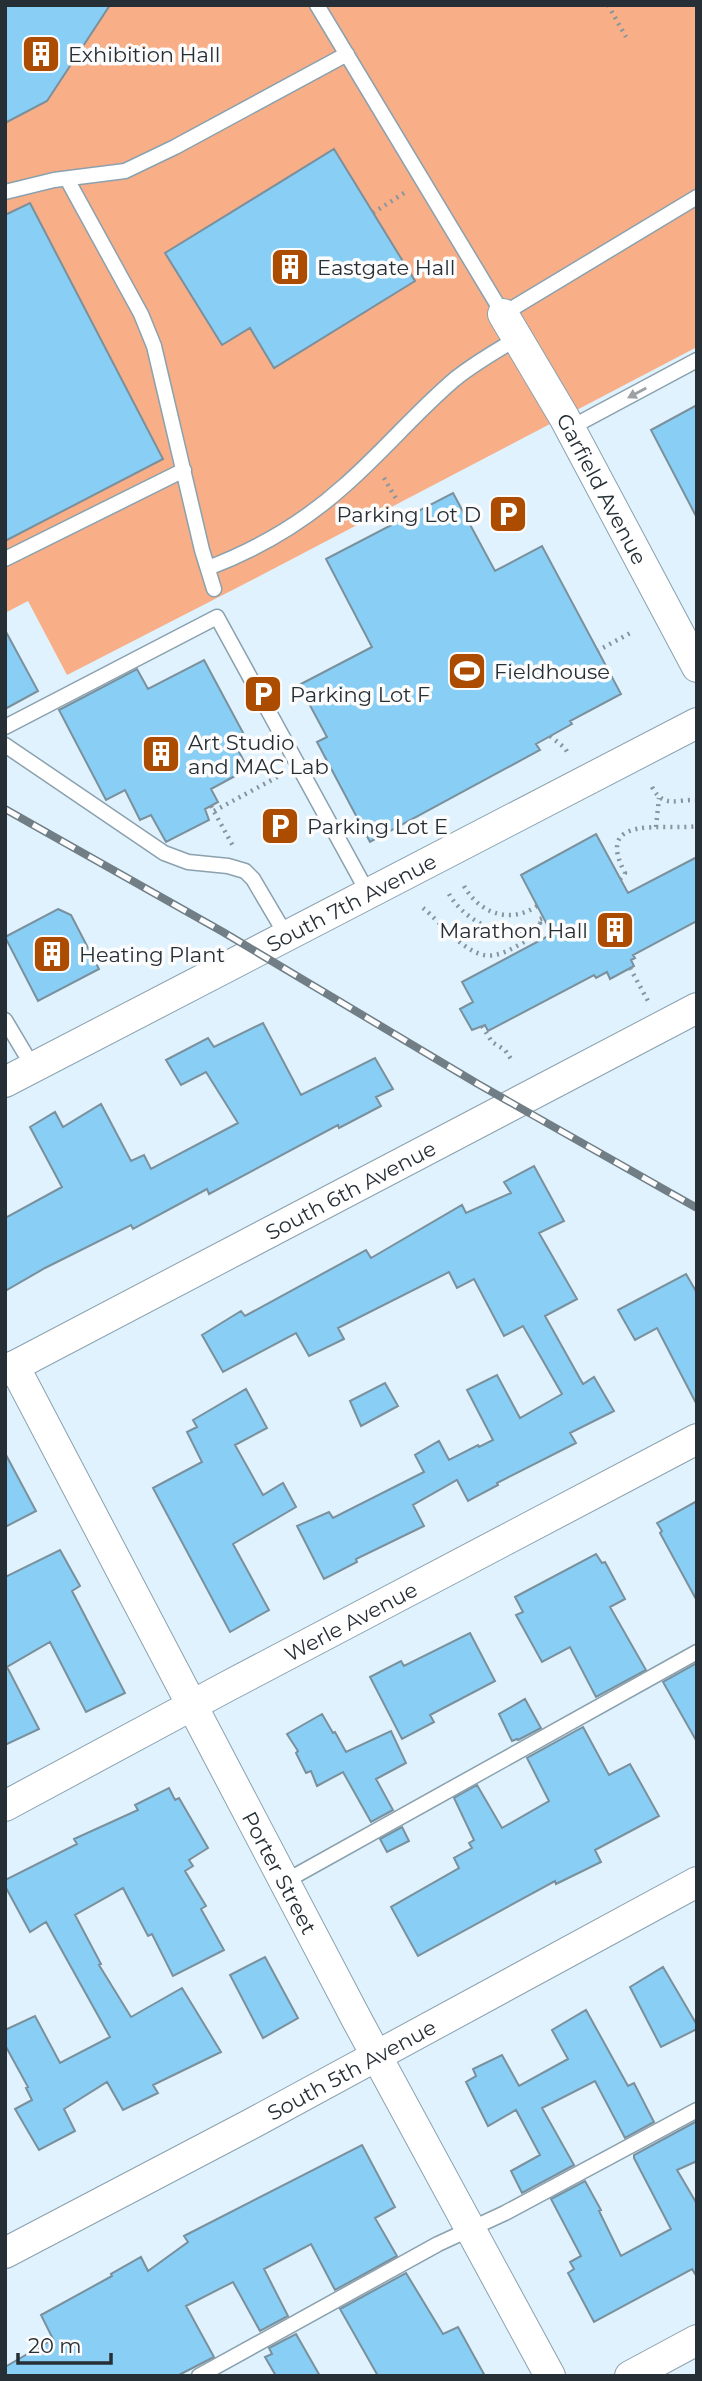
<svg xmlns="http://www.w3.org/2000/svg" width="702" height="2381" viewBox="0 0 702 2381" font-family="Montserrat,sans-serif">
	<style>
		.green { fill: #f8ae87 }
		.building { fill: #88cef5; stroke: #7a909c; stroke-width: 2 }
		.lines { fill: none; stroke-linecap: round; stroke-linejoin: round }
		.service-casing { stroke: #8ba1ae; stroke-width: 17 }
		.minor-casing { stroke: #8ba1ae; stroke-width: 32 }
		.path { stroke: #87969e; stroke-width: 4.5; stroke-dasharray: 2 5; stroke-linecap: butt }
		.service { stroke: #fff; stroke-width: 14 }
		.minor { stroke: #fff; stroke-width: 30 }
		.rail-casing { stroke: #717e86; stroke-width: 8 }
		.rail { stroke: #fcfcfc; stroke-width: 5; stroke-dasharray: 16; stroke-linecap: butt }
		.oneway { fill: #9da1a4 }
		.labels { text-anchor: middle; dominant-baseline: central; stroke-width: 7; stroke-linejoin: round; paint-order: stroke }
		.poi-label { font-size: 21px; fill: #262f35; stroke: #fcfcfc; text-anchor: start }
		.street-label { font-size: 21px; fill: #262f35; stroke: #fcfcfc }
	</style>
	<rect width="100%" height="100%" fill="#dff2fd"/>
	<path class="green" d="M5 5H697V347L252 580 67 675 28 601 5 613Z"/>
	<path class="building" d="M5 5H110L47 101 5 123Z
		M334 149 415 281 274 368 250 328 222 345 165 253Z
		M30 203 163 459 5 541V215Z
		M697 405V518L651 430Z
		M453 493 495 571 542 546 621 694 570 721 572 724 536 744 540 750 370 842 317 742 327 737 299 685 372 647 326 559Z
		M5 630 38 691 5 709Z
		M204 660 248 742 237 748 248 769 211 789 218 802 205 809 209 820 166 842 151 815 140 820 125 790 106 800 59 710 137 669 148 689Z
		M596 834 628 893 697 857V921L633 955 635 958 631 960 634 966 610 979 607 972 596 978 594 975 488 1031 485 1025 472 1030 460 1009 473 1002 462 982 552 934 521 875Z
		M58 909 71 915 99 969 38 1001 5 937Z
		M263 1023 301 1095 375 1058 393 1089 376 1097 381 1106 339 1128 338 1125 209 1194 207 1189 133 1229 131 1225 45 1268 5 1291V1218L62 1187 30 1127 55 1112 63 1127 101 1104 131 1161 144 1155 151 1169 238 1123 206 1072 181 1085 166 1060 208 1038 214 1047Z
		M534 1166 564 1221 539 1233 577 1299 545 1316 583 1384 594 1377 614 1411 570 1433 576 1443 497 1483 498 1485 468 1501 457 1480 413 1505 424 1526 356 1559 357 1562 324 1579 297 1526 329 1512 333 1518 424 1472 415 1455 439 1441 449 1460 478 1445 479 1447 493 1440 467 1390 497 1375 520 1418 562 1394 523 1326 504 1336 474 1279 457 1288 449 1272 338 1328 344 1339 309 1356 296 1333 223 1372 202 1335 241 1311 245 1316 366 1250 371 1258 462 1205 466 1213 511 1193 504 1182Z
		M686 1274 697 1293V1405L657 1328 635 1340 618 1310Z
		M385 1383 398 1406 361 1426 350 1401Z
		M246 1389 267 1428 235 1445 263 1495 283 1483 296 1507 233 1544 269 1610 230 1632 153 1488 202 1462 187 1432 197 1427 193 1420Z
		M5 1453 36 1511 5 1527Z
		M697 1501V1601L660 1533 662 1531 657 1523Z
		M60 1550 80 1586 72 1591 125 1693 86 1712 50 1642 7 1667 39 1729 5 1745V1577Z
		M596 1554 602 1563 605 1562 625 1599 610 1607 646 1670 596 1697 570 1647 542 1662 516 1615 523 1612 515 1597Z
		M470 1633 495 1681 430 1715 434 1722 402 1739 370 1677 401 1661 404 1666Z
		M697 1663V1742L663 1682Z
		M525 1699 541 1728 518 1740 517 1739 512 1741 499 1714Z
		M322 1714 333 1733 335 1732 346 1752 391 1731 406 1763 376 1779 393 1810 371 1822 343 1772 317 1786 311 1771 306 1773 296 1753 298 1751 287 1734Z
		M583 1727 609 1775 630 1764 659 1816 595 1850 601 1862 556 1884 555 1881 418 1956 391 1907 459 1868 454 1858 472 1848 469 1843 474 1840 454 1798 477 1785 502 1828 549 1801 527 1758Z
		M169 1788 175 1800 179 1798 208 1848 189 1860 193 1866 185 1871 206 1906 201 1909 224 1950 173 1976 152 1934 148 1936 123 1888 75 1915 101 1964 99 1965 131 2017 182 1988 221 2052 153 2085 158 2093 123 2110 107 2082 64 2109 75 2131 39 2150 15 2109 32 2100 26 2088 28 2087 5 2045V2030L35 2016 60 2063 110 2037 46 1922 30 1932 5 1886V1880L77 1844 74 1839 138 1810 135 1805Z
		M402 1827 409 1841 387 1852 380 1839Z
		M265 1957 298 2018 263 2038 230 1975Z
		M663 1967 697 2025V2029L661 2047 630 1987Z
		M586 2010 628 2086 634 2083 654 2122 625 2138 595 2081 542 2108 574 2165 522 2193 511 2171 540 2155 516 2110 488 2126 466 2082 476 2076 473 2069 502 2055 519 2086 568 2059 552 2030Z
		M697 2121V2161L677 2170 697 2204V2277L692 2269 594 2322 568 2273 574 2269 570 2262 581 2256 551 2199 585 2181 601 2210 599 2211 621 2256 671 2229 634 2158V2155Z
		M362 2145 395 2207 375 2218 397 2256 335 2290 311 2244 264 2269 288 2316 260 2331 233 2282 186 2306 214 2357 177 2376H5V2367L53 2339 41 2315 112 2276 111 2274 141 2257 148 2271 188 2242 184 2236Z
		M406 2273 443 2334 458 2327 485 2376H378L340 2309Z
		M296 2334 320 2376H276L265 2357 272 2354 269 2348Z"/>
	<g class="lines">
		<g class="service-casing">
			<path id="service" d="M317 5 503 314 697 197
				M67 179 141 314 154 346 202 550 214 589
				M5 192 54 180 125 171 175 147 347 54
				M570 428 697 360
				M5 559 184 470
				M208 568C258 549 304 522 344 486 383 452 416 412 455 379 475 363 496 351 518 338
				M5 727 217 617 368 893
				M5 745 164 853 188 862 228 866 245 871 253 879 286 935
				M5 1020 33 1067
				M284 1882 697 1652
				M199 2376 438 2244 505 2213 697 2110"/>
		</g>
		<g class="minor-casing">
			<g id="minor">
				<path id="s1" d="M503 314 564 417 697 667"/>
				<path id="s2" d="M5 1082 697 723"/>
				<path id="s3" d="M14 1366 357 2020 550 2376"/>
				<path id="s4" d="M5 1371 697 1008"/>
				<path id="s5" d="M5 1806 226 1687 697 1439"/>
				<path id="s6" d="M5 2253 251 2124 697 1882"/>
				<path d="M630 2376 697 2340"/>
			</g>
		</g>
		<path class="path" d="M608 5 626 37
			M373 213 404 193
			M384 478 398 502
			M597 651 634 631
			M550 736 565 748 569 755
			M652 787C664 809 676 799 697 800
			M211 806 233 846
			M214 811 281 775
			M656 827 659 798
			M620 879 625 873C593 813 665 831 697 826
			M464 886C480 914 510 924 537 906
			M449 894C461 915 489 933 514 932 523 931 532 927 540 923L538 920 543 918
			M423 908C441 922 469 961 495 955 509 952 523 942 535 936
			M630 968 648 1001
			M482 1026 492 1042 505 1050 513 1062"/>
		<use href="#service" class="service"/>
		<use href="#minor" class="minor"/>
		<g class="rail-casing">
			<path id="rail" d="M5 809 223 932 478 1084 697 1208"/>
		</g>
		<use href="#rail" class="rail"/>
	</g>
	<defs><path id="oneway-solid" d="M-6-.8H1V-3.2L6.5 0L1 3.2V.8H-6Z" transform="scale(1.75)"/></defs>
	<use class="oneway" href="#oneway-solid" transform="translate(637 393) rotate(152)"/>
	<defs>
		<g id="building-square" transform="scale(2.0125)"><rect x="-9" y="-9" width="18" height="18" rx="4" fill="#ac4c01" stroke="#fcfcfc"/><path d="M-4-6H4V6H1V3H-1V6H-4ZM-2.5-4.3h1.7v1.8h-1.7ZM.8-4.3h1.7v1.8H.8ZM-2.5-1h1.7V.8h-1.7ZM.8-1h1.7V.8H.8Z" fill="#fff"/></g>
		<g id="parking-square" transform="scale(2.0125)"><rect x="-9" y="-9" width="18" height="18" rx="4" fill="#ac4c01" stroke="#fcfcfc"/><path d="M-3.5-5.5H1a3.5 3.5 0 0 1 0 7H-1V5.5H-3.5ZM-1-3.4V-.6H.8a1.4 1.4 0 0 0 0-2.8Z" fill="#fff"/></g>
		<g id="stadium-square" transform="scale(2.0125)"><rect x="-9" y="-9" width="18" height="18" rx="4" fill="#ac4c01" stroke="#fcfcfc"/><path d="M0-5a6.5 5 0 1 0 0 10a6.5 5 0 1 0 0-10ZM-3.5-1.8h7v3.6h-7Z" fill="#fff"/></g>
	</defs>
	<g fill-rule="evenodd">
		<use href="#building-square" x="41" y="54"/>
		<use href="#building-square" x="290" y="267"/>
		<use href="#parking-square" x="508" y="514"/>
		<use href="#stadium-square" x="467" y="671"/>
		<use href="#parking-square" x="263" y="694"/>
		<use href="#building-square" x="161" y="754"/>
		<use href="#parking-square" x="280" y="826"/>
		<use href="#building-square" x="615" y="930"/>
		<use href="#building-square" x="52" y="954"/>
	</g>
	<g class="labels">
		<g class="poi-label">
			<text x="68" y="54">Exhibition Hall</text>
			<text x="317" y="267">Eastgate Hall</text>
			<text x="481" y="514" text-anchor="end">Parking Lot D</text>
			<text x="494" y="671">Fieldhouse</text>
			<text x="290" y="694">Parking Lot F</text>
			<text x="188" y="742">Art Studio<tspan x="188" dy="24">and MAC Lab</tspan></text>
			<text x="307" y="826">Parking Lot E</text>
			<text x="588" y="930" text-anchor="end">Marathon Hall</text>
			<text x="79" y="954">Heating Plant</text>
		</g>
		<g class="street-label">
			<text stroke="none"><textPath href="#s1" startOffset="201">Garfield Avenue</textPath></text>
			<text stroke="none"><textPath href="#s2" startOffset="390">South 7th Avenue</textPath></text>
			<text stroke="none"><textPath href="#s4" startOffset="390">South 6th Avenue</textPath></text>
			<text stroke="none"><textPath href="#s5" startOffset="392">Werle Avenue</textPath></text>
			<text stroke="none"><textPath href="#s3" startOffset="572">Porter Street</textPath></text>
			<text stroke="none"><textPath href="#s6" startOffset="392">South 5th Avenue</textPath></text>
		</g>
	</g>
	<rect width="702" height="2381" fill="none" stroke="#262f35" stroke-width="14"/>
	<path d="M18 2353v10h93v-10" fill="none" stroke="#262f35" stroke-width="3.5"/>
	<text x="28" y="2353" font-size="21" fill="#262f35" stroke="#fcfcfc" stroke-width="5" paint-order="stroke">20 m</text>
</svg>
